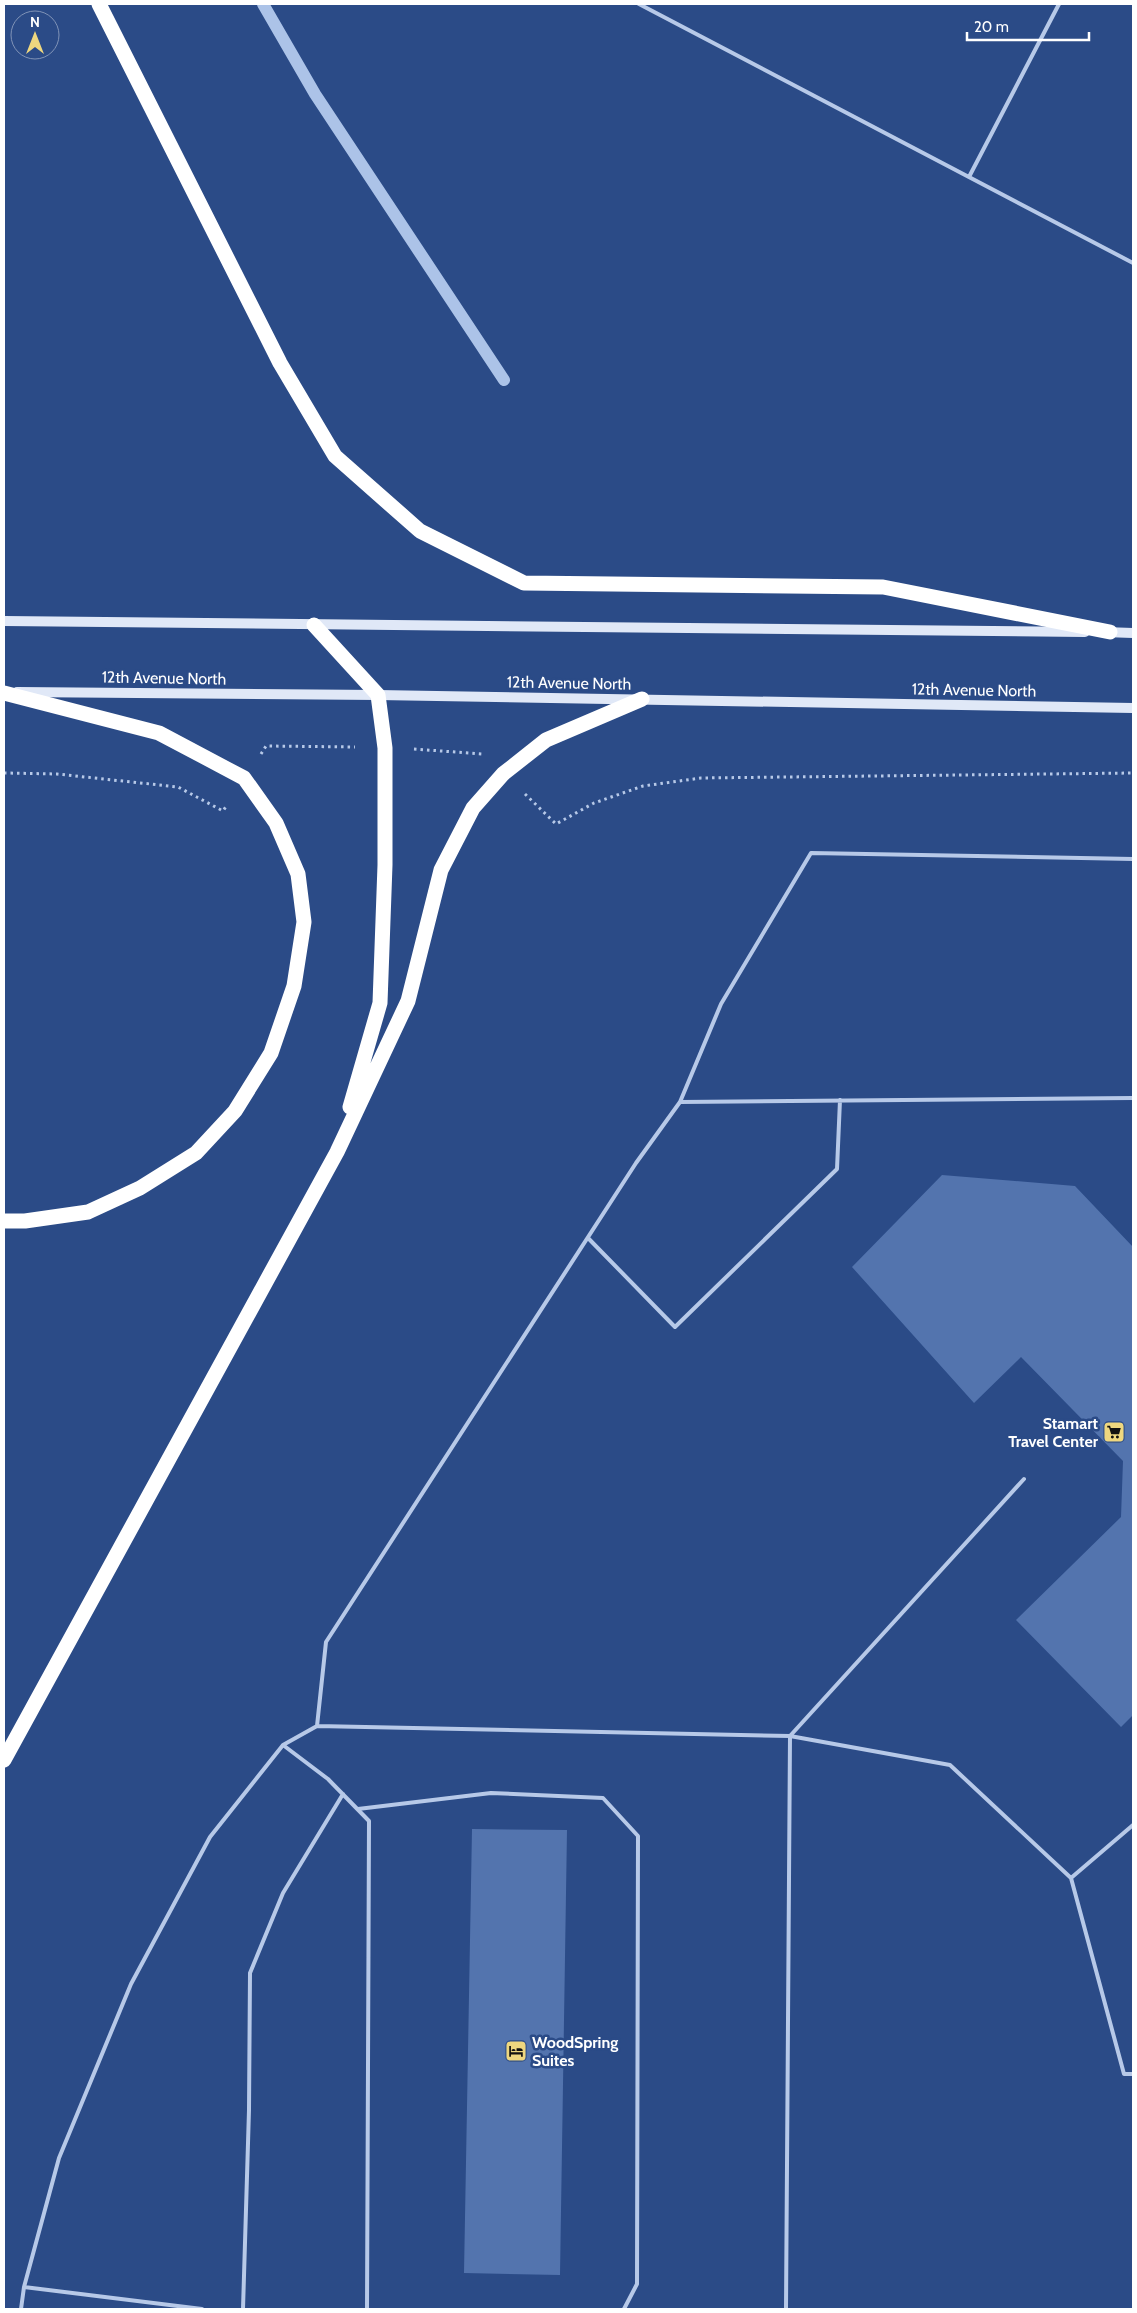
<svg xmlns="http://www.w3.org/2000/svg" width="1137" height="2313" viewBox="0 0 1137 2313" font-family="Cabin,sans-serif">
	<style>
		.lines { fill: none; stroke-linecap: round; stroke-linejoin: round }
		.stream { stroke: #acc3e8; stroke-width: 12 }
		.building { fill: #5374ae }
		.path { stroke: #b7c9e8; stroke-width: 3; stroke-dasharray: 2.5 4; stroke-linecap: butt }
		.lane { stroke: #b7c9e8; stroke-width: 4 }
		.secondary { stroke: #e0e8f7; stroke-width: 10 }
		.highway { stroke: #fff; stroke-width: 15 }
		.labels { text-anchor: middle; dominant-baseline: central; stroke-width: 5; stroke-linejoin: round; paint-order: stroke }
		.street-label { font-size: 16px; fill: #fff; stroke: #2b4b87 }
		.poi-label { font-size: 16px; font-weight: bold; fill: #fff; stroke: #2b4b87; text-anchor: end }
	</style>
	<rect width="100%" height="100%" fill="#2b4b87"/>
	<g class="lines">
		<path class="stream" d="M263 4 315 94 504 380"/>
	</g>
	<path class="building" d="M942 1175 1075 1186 1133 1247V1715L1121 1727 1016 1620 1121 1517 1123 1461 1021 1357 974 1403 852 1267Z
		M472 1829 567 1830 560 2275 464 2273Z"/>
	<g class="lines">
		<path class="path" d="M414 749 482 754
			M261 754 266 746 355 747
			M4 773 57 774 178 787 223 811 227 805
			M525 794 556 824 594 803 643 786 701 778 1133 773"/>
		<path class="lane" d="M639 4 1133 263
			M969 177 1059 4
			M1133 859 811 853 721 1004 680 1102 1133 1098
			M588 1238 675 1327 837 1169 840 1100
			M317 1726 326 1642 636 1163 680 1102
			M283 1745 328 1779 369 1821 367 2309
			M358 1809 491 1793 603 1798 638 1836 637 2284 624 2309
			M1071 1878 1124 2074H1133
			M24 2287 202 2309
			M21 2309 24 2287 59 2158 131 1984 210 1837 283 1745 317 1726 790 1736 950 1765 1071 1878 1133 1825
			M243 2309 249 2110 250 1973 283 1893 343 1794
			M786 2309 790 1736 1024 1479"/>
		<path class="secondary" d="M4 621 1085 632
			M1104 632 1133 633
			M17 692 378 695 1133 708"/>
		<path class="highway" d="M99 4 280 363 335 456 420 531 524 583 883 587 1110 632
			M314 625 378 695 385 748V865L380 1003 350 1107
			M4 693 159 733 244 778 276 823 298 874 304 922 294 986 271 1053 235 1111 196 1153 140 1188 88 1212 25 1221H4
			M4 1760 337 1152 408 1001 441 870 473 808 503 774 546 740 642 699"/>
	</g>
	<defs>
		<g id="supermarket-square" transform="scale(1.125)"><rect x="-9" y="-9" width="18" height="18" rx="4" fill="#eed77f" stroke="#2b4b87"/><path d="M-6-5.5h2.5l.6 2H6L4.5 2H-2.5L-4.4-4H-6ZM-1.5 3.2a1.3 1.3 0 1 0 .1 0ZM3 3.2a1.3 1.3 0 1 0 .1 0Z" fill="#111"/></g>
		<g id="hotel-square" transform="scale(1.125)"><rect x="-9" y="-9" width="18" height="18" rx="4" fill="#eed77f" stroke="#2b4b87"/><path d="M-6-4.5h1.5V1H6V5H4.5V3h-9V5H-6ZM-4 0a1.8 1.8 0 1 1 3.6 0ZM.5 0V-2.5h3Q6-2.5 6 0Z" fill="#111"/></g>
	</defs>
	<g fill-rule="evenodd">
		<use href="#supermarket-square" x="1114" y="1432"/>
		<use href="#hotel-square" x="516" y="2051"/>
	</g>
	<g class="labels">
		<g class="street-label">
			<text transform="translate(164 678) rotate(1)">12th Avenue North</text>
			<text transform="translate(569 683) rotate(1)">12th Avenue North</text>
			<text transform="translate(974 690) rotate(1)">12th Avenue North</text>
		</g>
		<g class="poi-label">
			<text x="1098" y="1423">Stamart<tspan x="1098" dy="18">Travel Center</tspan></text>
			<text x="532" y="2042" text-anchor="start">WoodSpring<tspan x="532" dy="18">Suites</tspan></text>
		</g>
	</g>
	<rect width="1137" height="2313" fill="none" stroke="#ffffff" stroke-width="10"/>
	<g transform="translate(35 35)"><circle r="24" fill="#2b4b87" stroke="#8093b7"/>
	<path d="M0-4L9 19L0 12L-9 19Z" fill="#eed77f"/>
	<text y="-8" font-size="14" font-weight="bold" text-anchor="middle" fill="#ffffff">N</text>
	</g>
	<path d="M967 32v8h122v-8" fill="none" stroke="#ffffff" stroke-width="2.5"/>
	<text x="974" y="32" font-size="15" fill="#ffffff" stroke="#2b4b87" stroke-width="4" paint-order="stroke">20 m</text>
</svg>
